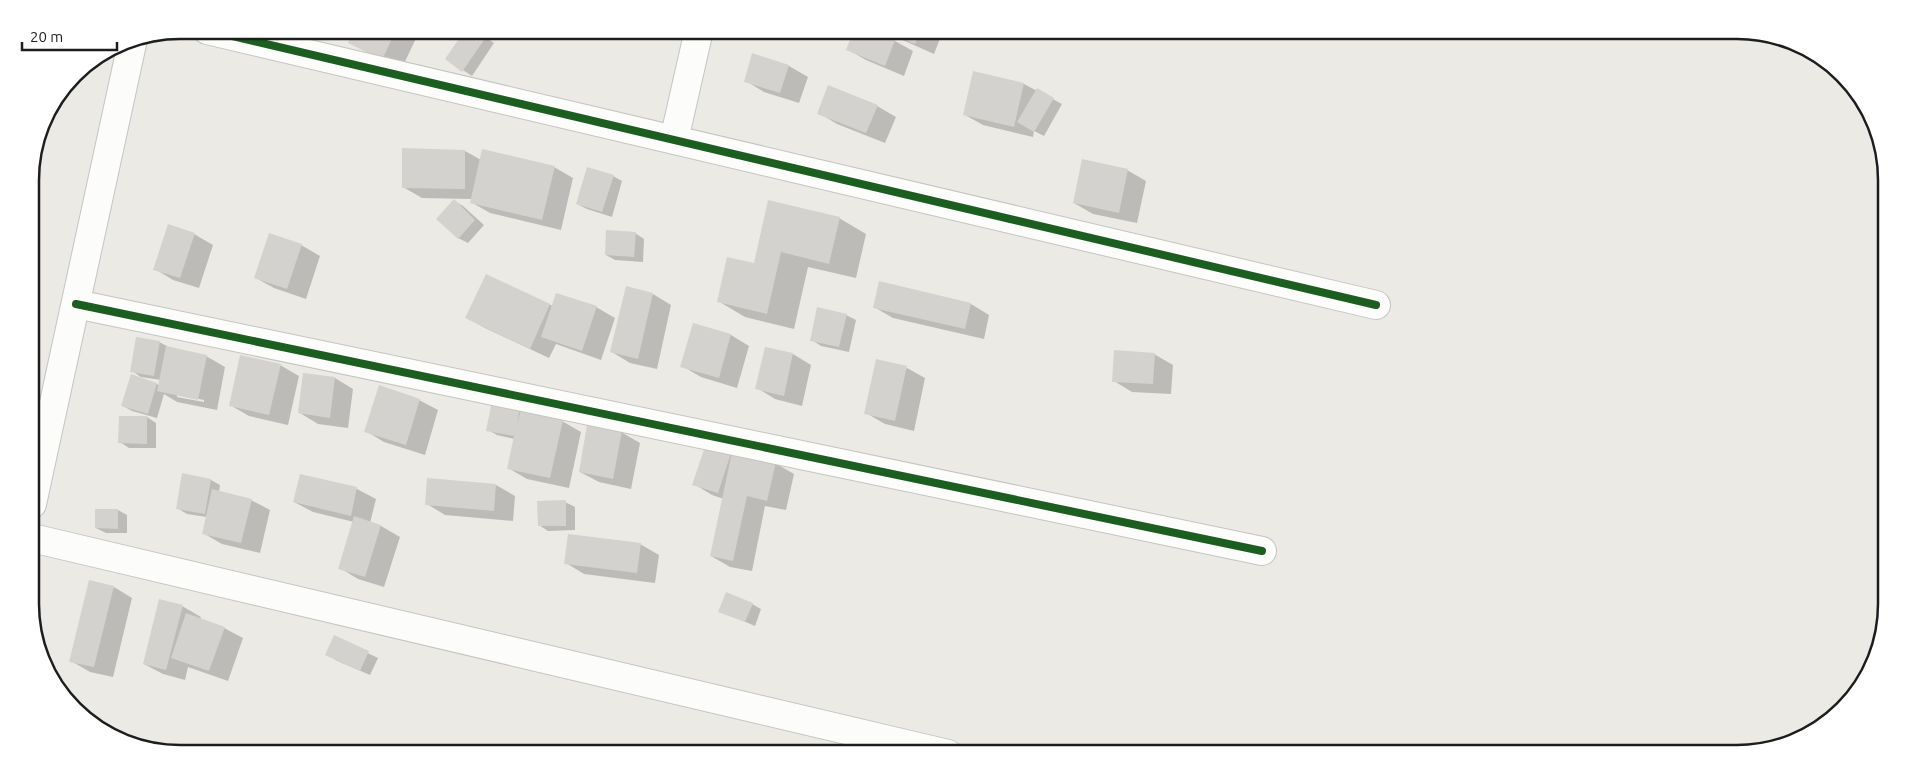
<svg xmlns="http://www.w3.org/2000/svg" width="1917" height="784" viewBox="0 0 1917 784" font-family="Ubuntu,sans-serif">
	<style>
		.shadow { fill: #0003; fill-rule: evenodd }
		.building { fill: #d4d2ce }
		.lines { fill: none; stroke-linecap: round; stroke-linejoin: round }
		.minor-casing { stroke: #c4c4c1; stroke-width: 30 }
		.minor { stroke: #fcfcfb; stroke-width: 28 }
		.cycleway-casing { stroke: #fff; stroke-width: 11 }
		.cycleway { stroke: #1b5e20; stroke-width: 8 }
		.rim { fill: none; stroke: #1d1d1d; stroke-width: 2.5 }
	</style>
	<rect width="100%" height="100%" fill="#eceae5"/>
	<path class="shadow" d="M355 30H420L401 70 349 42Z
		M466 30H475L494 43 472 76 446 59Z
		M855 30H869L895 41 913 51 904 76 866 60 847 49Z
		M880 30H940L943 31 934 54Z
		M1000 30H1052V36L1009 35Z
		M753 55 789 66 808 77 799 103 764 92 746 81Z
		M1024 84 1062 104 1044 136 1034 131 1033 137 983 125 965 115Z
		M877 106 896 117 885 143 837 124 819 113Z
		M465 151 481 160 554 167 573 178 561 230 490 213 471 202 472 199 422 198 403 187Z
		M1127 170 1146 181 1137 223 1093 214 1074 203Z
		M613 176 622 181 612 217 587 209 577 204Z
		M454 201 463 206 484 225 468 243 458 238Z
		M839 218 866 234 856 278 808 267 794 329 745 317 718 301 755 264Z
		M635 233 644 239 643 262 615 260 606 255Z
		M194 234 213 245 199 288 173 280 155 269Z
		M301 245 320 256 306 299 274 288 256 278Z
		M486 275 553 306 596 307 615 318 601 360 556 344 549 358 485 328 467 318Z
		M653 294 671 305 657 369 630 363 612 352Z
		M971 304 989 315 984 339 893 318 874 307Z
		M846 315 856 320 849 352 821 346 812 340Z
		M694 324 731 335 749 346 737 388 701 377 682 366Z
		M159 342 169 347 206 356 225 367 217 410 177 402 164 394 157 418 132 411 123 406 157 384 160 386 161 380 141 377 132 371ZM177 394 204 400V402L177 397Z
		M793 354 811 365 802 406 775 399 757 388Z
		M1154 354 1173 365 1171 394 1132 392 1114 381Z
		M280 365 299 376 288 425 249 416 230 405Z
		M907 368 925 378 914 431 885 424 866 413Z
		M335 378 353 389 348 428 318 424 300 413Z
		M494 398 529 413 562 421 581 432 569 488 527 479 508 468 515 439 497 435 488 430Z
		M419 400 438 410 425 455 384 442 366 431Z
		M147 417 156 423V448H129L120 442Z
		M621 432 640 443 631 489 599 482 580 472Z
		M706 445 775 463 794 474 786 510 765 506 752 571 730 567 711 556 724 499 712 495 694 484Z
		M183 475 211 480 220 485 219 492 251 500 270 510 260 553 222 544 203 533 207 517 187 514 177 508Z
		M301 475 357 489 376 499 370 523 381 526 400 537 384 587 358 579 340 568 354 522 313 512 294 502Z
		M428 480 496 485 515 496 513 521 445 515 427 504Z
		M565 502 575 507V530L548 531 539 525Z
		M118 510 127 515V533H106L96 528Z
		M640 544 659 555 655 583 584 574 566 563Z
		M114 587 132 598 113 677 90 672 71 661Z
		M752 604 761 609 755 626 720 611Z
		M182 606 201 617 200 619 224 628 243 638 228 681 188 667 185 680 163 674 144 664Z
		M334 637 378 658 370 675 335 660Z"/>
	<path class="building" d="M354 30H396L382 60 348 43Z
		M465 30H476L486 37 462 72 445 59Z
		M854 30H872L895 40 885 66 846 50Z
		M881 30H920L915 44Z
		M752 53 789 65 780 93 744 82Z
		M973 71 1024 83 1014 127 963 115Z
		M828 85 878 105 866 133 817 114Z
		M1037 88 1054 98 1034 132 1017 122Z
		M402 148 465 150V189L402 188Z
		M482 149 555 166 542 220 470 203Z
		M1082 159 1128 169 1119 213 1073 203Z
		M587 167 614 175 602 212 576 204Z
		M454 199 475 220 458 239 436 219Z
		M768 200 840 217 829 264 781 252 767 314 717 302 727 257 754 263Z
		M168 224 195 233 180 278 153 270Z
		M606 230 636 232 634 257 605 255Z
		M269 233 302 244 287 289 254 278Z
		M486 274 550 304 530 349 465 318Z
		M879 281 971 303 965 329 873 308Z
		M626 286 653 293 638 359 610 352Z
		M556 293 597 306 582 351 541 337Z
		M817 307 847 314 839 347 810 341Z
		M693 323 731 334 719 378 680 367Z
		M136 337 160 341 154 376 130 372Z
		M166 346 207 355 198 400 157 391Z
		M765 347 793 353 784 396 755 389Z
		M1114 350 1155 353 1153 384 1112 382Z
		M240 355 281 364 269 415 229 406Z
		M876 359 907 366 895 421 864 414Z
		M303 373 335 377 330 418 298 413Z
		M131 374 157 383 148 414 121 406Z
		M379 385 420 399 406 445 364 432Z
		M493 396 521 402 517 424 521 410 563 420 550 478 507 469 514 436 486 431Z
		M119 416H147V444L118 443Z
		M587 425 622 431 613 479 579 472Z
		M706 444 731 453 718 493 692 485Z
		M732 452 776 462 767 501 747 496 733 561 710 556Z
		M182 473 211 479 205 514 176 509Z
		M300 474 357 487 351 516 293 502Z
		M427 478 496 484 494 511 425 505Z
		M212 489 252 499 241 543 202 534Z
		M566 500V526H538L537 501Z
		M95 509H118V529L95 528Z
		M354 516 381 525 365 577 338 569Z
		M568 534 641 543 637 573 564 564Z
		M89 580 114 586 94 667 69 662Z
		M726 592 753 603 745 622 718 612Z
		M159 599 183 605 166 670 143 664Z
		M186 613 225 627 209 671 171 658Z
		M334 635 369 651 360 671 325 655Z"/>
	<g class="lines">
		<g class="minor-casing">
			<path id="minor" d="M207 30 1376 305
				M674 140 699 30
				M76 304 1262 551
				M32 504 133 39
				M32 538 948 754"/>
		</g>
		<use href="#minor" class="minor"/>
		<g class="cycleway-casing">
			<path id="cycleway" d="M207 30 1376 305
				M76 304 1262 551"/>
		</g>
		<use href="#cycleway" class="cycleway"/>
	</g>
	<path d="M0 0H1917V784H0ZM180 39H1737A141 141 0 0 1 1878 180V604A141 141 0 0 1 1737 745H180A141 141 0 0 1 39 604V180A141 141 0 0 1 180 39Z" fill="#fff" fill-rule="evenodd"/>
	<path class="rim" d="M180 39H1737A141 141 0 0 1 1878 180V604A141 141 0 0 1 1737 745H180A141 141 0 0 1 39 604V180A141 141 0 0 1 180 39Z"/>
	<path d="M22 42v8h95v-8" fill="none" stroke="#1d1d1d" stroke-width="2.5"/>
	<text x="30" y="42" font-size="15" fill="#1d1d1d" stroke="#ffffff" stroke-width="4" paint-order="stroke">20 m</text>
</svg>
